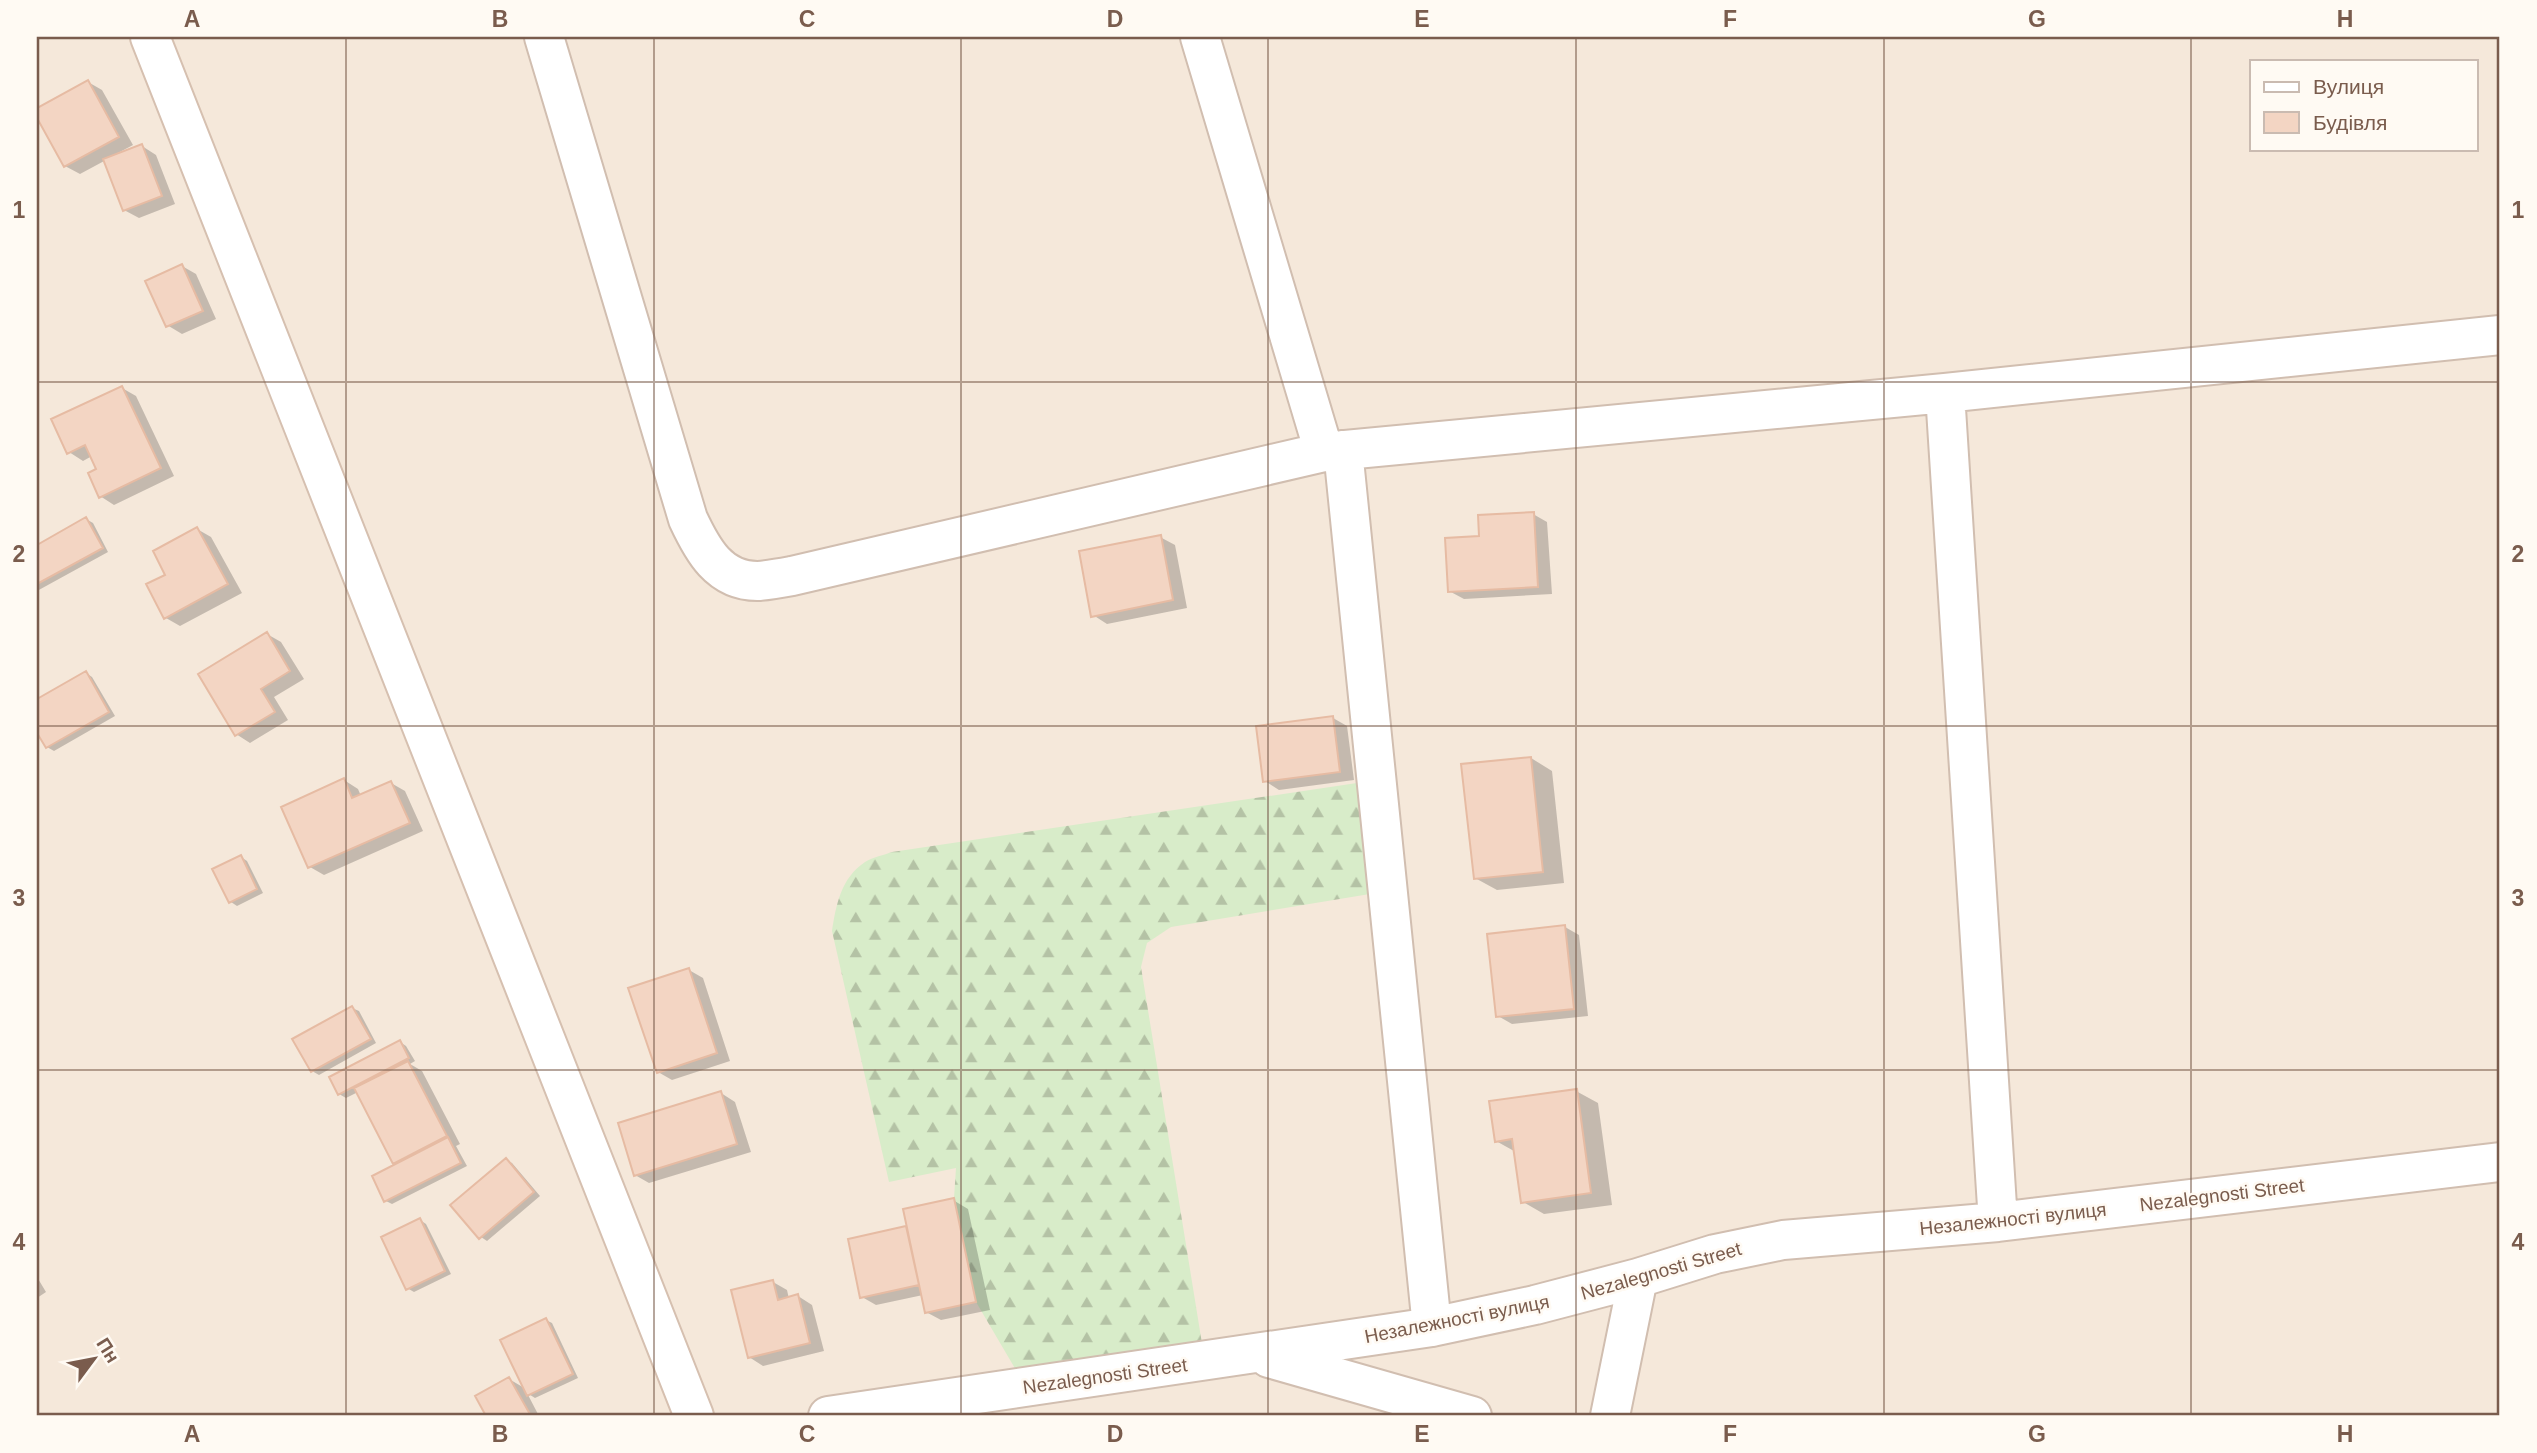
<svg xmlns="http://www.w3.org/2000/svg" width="2537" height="1453" viewBox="0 0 2537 1453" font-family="Arial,sans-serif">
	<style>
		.residential { fill: #f5e8da; fill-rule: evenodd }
		.forest { fill: url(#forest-firs) }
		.shadow { fill: #0003 }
		.building { fill: #f3d5c3; stroke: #e6bba3; stroke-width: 2 }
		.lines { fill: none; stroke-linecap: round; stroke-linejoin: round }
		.street-casing { stroke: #d1beb0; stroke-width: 42 }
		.secondary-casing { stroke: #d6c0b0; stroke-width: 42 }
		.street { stroke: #fff; stroke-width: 38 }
		.secondary { stroke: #fff; stroke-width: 38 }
		.grid { fill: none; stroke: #7a5c4d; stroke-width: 2; stroke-opacity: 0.55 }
		.labels { text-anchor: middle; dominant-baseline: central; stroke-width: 5; stroke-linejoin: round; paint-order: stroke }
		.street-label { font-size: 19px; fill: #7a5c4d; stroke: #fffaf3 }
		.neatline { fill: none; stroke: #7a5c4d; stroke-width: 2.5 }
		.grid-label { font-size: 23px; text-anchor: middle; font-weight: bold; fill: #7a5c4d }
	</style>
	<defs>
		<pattern id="forest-firs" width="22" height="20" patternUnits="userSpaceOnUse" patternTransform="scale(1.75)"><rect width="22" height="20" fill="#d8ecc9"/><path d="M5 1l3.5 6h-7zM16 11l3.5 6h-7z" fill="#b4c2a5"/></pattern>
	</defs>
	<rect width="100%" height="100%" fill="#fdf6ec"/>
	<path class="residential" d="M37 37H2500V1416H37ZM2252 61H2476V149H2252Z"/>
	<path class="forest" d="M1377 780 1388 891 1171 927 1147 943 1141 967 1205 1362 1026 1387 976 1302 954 1198 956 1168 889 1182 832 931C836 905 841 878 865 862 873 857 884 855 892 852Z"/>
	<path class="shadow" d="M88 82 102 90 133 145 118 153 119 155 142 146 156 155 175 204 139 218 124 210 106 160 80 174 65 166 37 114V110Z
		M182 266 196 274 216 319 182 334 167 325Z
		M122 388 136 396 174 476 114 505 100 496 98 470 92 456 83 461 69 452Z
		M1533 514 1547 522 1552 594 1464 599 1449 591 1481 538Z
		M86 519 93 523 108 552 37 591V547Z
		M197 529 211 537 242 593 180 626 166 618 167 575Z
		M1160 537 1175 545 1187 608 1107 624 1093 615Z
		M267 634 281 642 304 679 274 697 288 720 250 743 236 734Z
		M86 673 92 677 115 716 54 751 47 747 37 729V701Z
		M1333 718 1347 726 1354 780 1279 790 1265 781Z
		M1531 758 1552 771 1564 883 1497 890 1475 878Z
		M344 780 358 789 361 796 391 783 405 791 423 831 324 875 310 867Z
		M241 857 247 861 263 893 237 906 231 902Z
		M1565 927 1579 935 1588 1016 1512 1024 1498 1016Z
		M689 970 703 978 730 1061 672 1080 658 1072Z
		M352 1008 359 1011 376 1043 319 1075 312 1071Z
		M400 1042 406 1046 415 1061 410 1064 422 1071 460 1144 456 1146 467 1166 392 1204 386 1201 398 1165 394 1162 358 1092 346 1098 339 1094Z
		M1576 1091 1598 1103 1612 1205 1544 1214 1523 1202 1514 1151 1496 1141Z
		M721 1093 735 1102 751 1152 649 1183 635 1175Z
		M506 1160 512 1163 540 1196 487 1241 481 1237Z
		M953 1200 968 1209 990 1310 941 1320 926 1312 923 1295 876 1305 862 1297 850 1240 909 1228Z
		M420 1220 426 1224 451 1274 414 1292 407 1288Z
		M37 1277 46 1292 37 1298Z
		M773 1282 787 1290 789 1299 798 1296 812 1305 824 1351 763 1366 749 1357Z
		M546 1320 552 1323 578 1378 535 1398 527 1393 539 1416H488L477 1397 509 1379 526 1389Z"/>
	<path class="building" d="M88 80 119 137 64 167 37 118V108Z
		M142 144 162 196 123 211 103 159Z
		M182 264 203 311 166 327 145 281Z
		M122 386 161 468 99 498 88 473 96 469 85 445 67 454 51 419Z
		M1534 512 1538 587 1448 592 1445 538 1479 536 1478 515Z
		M86 517 103 548 37 584V545Z
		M197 527 228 584 164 619 146 584 165 575 153 551Z
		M1161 535 1173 600 1091 617 1079 551Z
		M267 632 290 671 261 689 275 712 235 736 198 674Z
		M86 671 109 712 46 748 37 733V699Z
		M1333 716 1340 772 1263 782 1256 726Z
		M1531 757 1543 872 1474 879 1461 764Z
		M344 778 352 798 391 781 410 823 308 868 281 807Z
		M241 855 257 889 229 903 212 869Z
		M1565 925 1574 1009 1496 1017 1487 934Z
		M689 968 717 1053 657 1073 628 988Z
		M352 1006 371 1039 311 1072 292 1039Z
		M400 1040 409 1058 338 1095 329 1077Z
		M408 1061 447 1136 393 1164 354 1088Z
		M1577 1089 1591 1193 1521 1203 1512 1139 1495 1142 1489 1101Z
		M721 1091 737 1144 634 1176 618 1123Z
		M448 1137 461 1163 384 1202 372 1176Z
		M506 1158 534 1192 479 1239 450 1205Z
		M954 1198 976 1302 925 1313 903 1209Z
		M420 1218 445 1271 406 1290 381 1237Z
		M906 1226 919 1285 860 1298 848 1239Z
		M773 1280 778 1300 798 1294 810 1343 748 1358 731 1290Z
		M546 1318 573 1374 527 1396 500 1340Z
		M509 1377 531 1416H486L475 1396Z"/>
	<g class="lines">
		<g class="street-casing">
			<path id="street" d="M544 37 688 519C702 549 719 582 759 581 770 580 781 578 792 576L1324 452 1945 393 2500 335
				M1200 37 1324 452
				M1945 393 1998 1222
				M1343 450 1432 1327
				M1269 1358 1472 1416
				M828 1416 1432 1327 1535 1305 1638 1278 1715 1254 1783 1240 1998 1222 2500 1162
				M1610 1416 1638 1278"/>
		</g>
		<g class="secondary-casing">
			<path id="secondary" d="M150 37 694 1416"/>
		</g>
		<use href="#street" class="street"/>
		<use href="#secondary" class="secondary"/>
	</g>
	<path class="grid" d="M346 37V1416M654 37V1416M961 37V1416M1268 37V1416M1576 37V1416M1884 37V1416M2191 37V1416M37 382H2500M37 726H2500M37 1070H2500"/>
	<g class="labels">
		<g class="street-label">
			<text transform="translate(2222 1195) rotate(-7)">Nezalegnosti Street</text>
			<text transform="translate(2013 1219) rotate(-6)">Незалежності вулиця</text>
			<text transform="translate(1661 1271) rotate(-16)">Nezalegnosti Street</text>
			<text transform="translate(1457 1319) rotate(-11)">Незалежності вулиця</text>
			<text transform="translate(1105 1376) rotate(-8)">Nezalegnosti Street</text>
		</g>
	</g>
	<rect width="2537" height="1453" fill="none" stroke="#fffaf3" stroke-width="77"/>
	<rect x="2250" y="60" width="228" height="91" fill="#fffaf3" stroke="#cabbb1" stroke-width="2"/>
	<rect x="2264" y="82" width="35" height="10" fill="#ffffff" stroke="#cabbb1" stroke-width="2"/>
	<text x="2313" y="94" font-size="21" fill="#7a5c4d">Вулиця</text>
	<rect x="2264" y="112" width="35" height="21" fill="#f3d5c3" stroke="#cabbb1" stroke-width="2"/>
	<text x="2313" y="130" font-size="21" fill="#7a5c4d">Будівля</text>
	<g transform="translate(94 1359) rotate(58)" stroke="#fffaf3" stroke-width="5" paint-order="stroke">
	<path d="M0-5L12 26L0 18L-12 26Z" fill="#7a5c4d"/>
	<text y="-10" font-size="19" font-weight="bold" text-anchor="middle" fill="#7a5c4d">Пн</text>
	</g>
	<rect x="38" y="38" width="2460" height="1376" class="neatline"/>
	<g class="grid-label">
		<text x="192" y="27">A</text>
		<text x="500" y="27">B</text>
		<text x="807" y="27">C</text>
		<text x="1115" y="27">D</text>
		<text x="1422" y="27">E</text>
		<text x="1730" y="27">F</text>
		<text x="2037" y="27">G</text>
		<text x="2345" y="27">H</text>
		<text x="19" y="218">1</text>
		<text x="2518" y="218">1</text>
		<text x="19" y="562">2</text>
		<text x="2518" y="562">2</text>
		<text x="19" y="906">3</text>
		<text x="2518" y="906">3</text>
		<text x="19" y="1250">4</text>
		<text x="2518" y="1250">4</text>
		<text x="192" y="1442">A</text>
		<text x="500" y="1442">B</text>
		<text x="807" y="1442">C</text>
		<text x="1115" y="1442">D</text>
		<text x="1422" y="1442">E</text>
		<text x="1730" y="1442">F</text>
		<text x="2037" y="1442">G</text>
		<text x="2345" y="1442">H</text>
	</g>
</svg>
